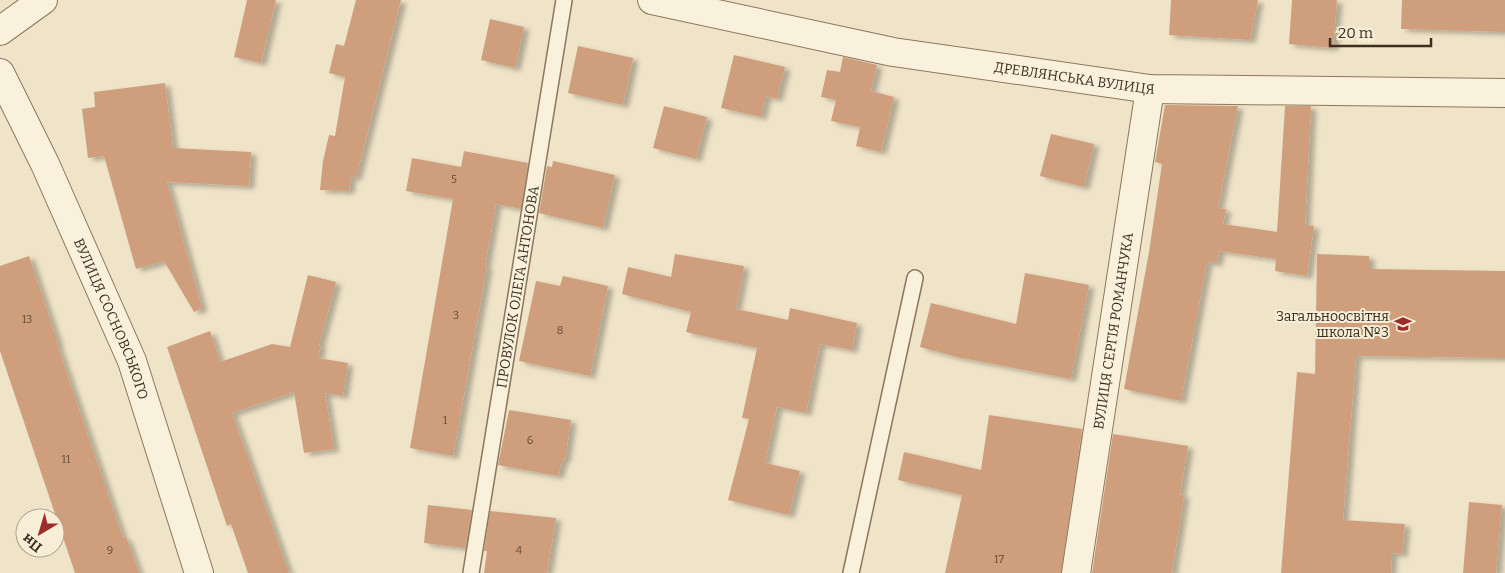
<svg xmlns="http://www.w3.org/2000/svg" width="1505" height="573" viewBox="0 0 1505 573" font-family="Bitter,serif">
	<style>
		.building { fill: #cf9f7d; filter: url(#shadow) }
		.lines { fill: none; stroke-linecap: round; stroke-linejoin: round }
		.service-casing { stroke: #8d765c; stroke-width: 18 }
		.minor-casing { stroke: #8d765c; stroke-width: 30 }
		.tertiary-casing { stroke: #8d765c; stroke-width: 30 }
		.service { stroke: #faf1dc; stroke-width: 15 }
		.minor { stroke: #faf1dc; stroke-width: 28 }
		.tertiary { stroke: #faf1dc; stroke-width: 28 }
		.labels { text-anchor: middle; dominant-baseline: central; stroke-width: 4; stroke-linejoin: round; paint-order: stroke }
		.number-label { font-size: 11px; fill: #624a37 }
		.street-label { font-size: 14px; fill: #3d2e20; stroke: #f7eed8 }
		.poi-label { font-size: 14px; fill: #3d2e20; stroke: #f7eed8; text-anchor: end }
	</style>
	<defs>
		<filter id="shadow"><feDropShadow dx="5.5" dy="3" stdDeviation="2.5" flood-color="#0004"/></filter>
	</defs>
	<rect width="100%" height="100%" fill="#f0e4c8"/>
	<path class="building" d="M247 0H276L261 63 234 57Z
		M356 0H401L356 178 351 176 349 191 320 190 323 161 329 135 335 136 345 77 329 73 336 44 344 46Z
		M1171 0H1258L1250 40 1169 35Z
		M1292 0H1337L1333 48 1289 44Z
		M1402 0H1505V32L1401 29Z
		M490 19 524 27 515 68 481 60Z
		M578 46 633 58 623 105 568 93Z
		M734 55 785 67 777 99 766 96 761 117 721 108Z
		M843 57 877 65 871 91 894 97 881 152 856 146 860 127 831 121 836 100 821 97 827 70 840 72Z
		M165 83 173 148 251 152 249 186 167 182 202 308 194 312 164 261 136 269 104 156 88 158 82 109 95 107 94 92Z
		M1165 105 1238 106 1218 208 1226 209 1223 224 1277 232 1285 106H1311L1305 225 1314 226 1307 276 1275 271 1276 259 1219 251 1217 263 1207 262 1181 401 1124 389 1149 252 1162 164 1155 162Z
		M664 106 707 117 696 159 653 148Z
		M1051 134 1094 144 1084 187 1040 176Z
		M464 151 528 163 521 209 496 204 485 266 487 267 453 456 410 448 453 199 406 191 412 158 461 167Z
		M553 161 615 175 603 228 539 213 547 166 552 167Z
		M675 254 744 266 736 309 788 320 790 308 857 323 852 350 820 344 806 413 777 407 765 463 800 471 789 515 728 500 749 419 742 418 757 348 686 332 691 312 622 294 628 267 671 277Z
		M1317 254 1369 256V269L1505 271V358L1356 356 1343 520 1405 524 1402 554 1392 553 1391 573H1281L1297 372 1315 374Z
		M29 256 58 343 57 344 123 538 126 537 139 573H75L0 351V266Z
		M1025 273 1089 285 1071 379 957 357 920 347 931 303 1016 324Z
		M308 275 336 282 319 345H321L318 358 348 363 343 396 325 393 334 449 304 453 294 392 232 413 289 573H248L231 524 227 526 167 347 210 331 220 362 272 344 290 347Z
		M563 276 608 286 590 376 519 361 536 281 560 286Z
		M509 410 571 420 565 460 563 459 558 476 498 465Z
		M989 415 1082 429 1061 573H945L962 495 898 480 904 452 981 470Z
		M1113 434 1188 446 1180 494 1184 495 1172 573H1092Z
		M1469 502 1502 505 1496 573H1463Z
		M428 505 472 510 465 548 424 543Z
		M490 511 556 518 547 573H484L487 551H484Z"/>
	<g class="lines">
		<g class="service-casing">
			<g id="service">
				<path id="s1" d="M471 573 564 0"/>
				<path d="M851 573 915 278"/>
			</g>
		</g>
		<g class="minor-casing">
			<g id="minor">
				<path id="s2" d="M652 0 893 52 1150 89 1505 93"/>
				<path d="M0 31 43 0"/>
				<path id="s3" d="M1076 573 1150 89"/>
			</g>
		</g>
		<g class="tertiary-casing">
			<g id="tertiary">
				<path id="s4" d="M0 73 45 164 132 361 199 573"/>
			</g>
		</g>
		<use href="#service" class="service"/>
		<use href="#minor" class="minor"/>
		<use href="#tertiary" class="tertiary"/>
	</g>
	<defs>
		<g id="school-bare" transform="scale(1.35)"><path d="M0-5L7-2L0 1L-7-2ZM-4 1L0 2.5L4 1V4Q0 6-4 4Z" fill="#9e2a2b" stroke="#f7eed8" stroke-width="2.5" paint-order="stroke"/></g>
	</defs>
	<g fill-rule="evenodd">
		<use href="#school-bare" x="1403" y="324"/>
	</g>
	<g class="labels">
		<g class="number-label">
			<text x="454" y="179">5</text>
			<text x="456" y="315">3</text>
			<text x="27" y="319">13</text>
			<text x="560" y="330">8</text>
			<text x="445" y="420">1</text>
			<text x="530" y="440">6</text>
			<text x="66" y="459">11</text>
			<text x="110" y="550">9</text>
			<text x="519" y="550">4</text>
			<text x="999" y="559">17</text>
		</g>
		<g class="street-label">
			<text stroke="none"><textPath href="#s2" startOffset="430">ДРЕВЛЯНСЬКА ВУЛИЦЯ</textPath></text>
			<text stroke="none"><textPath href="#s1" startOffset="290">ПРОВУЛОК ОЛЕГА АНТОНОВА</textPath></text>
			<text stroke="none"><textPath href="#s4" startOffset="270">ВУЛИЦЯ СОСНОВСЬКОГО</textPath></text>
			<text stroke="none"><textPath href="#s3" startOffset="245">ВУЛИЦЯ СЕРГІЯ РОМАНЧУКА</textPath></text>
		</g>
		<g class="poi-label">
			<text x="1389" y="316">Загальноосвітня<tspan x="1389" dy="16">школа №3</tspan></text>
		</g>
	</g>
	<g transform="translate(40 533) rotate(218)"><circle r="24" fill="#f7eed8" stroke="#ada18e"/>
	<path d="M0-4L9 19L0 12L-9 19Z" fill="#9e2a2b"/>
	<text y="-8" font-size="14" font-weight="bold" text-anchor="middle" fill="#3d2e20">Пн</text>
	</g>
	<path d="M1330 38v8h101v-8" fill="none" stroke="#3d2e20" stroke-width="2.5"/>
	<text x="1338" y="38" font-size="15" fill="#3d2e20" stroke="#f7eed8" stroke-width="4" paint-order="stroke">20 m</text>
</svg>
